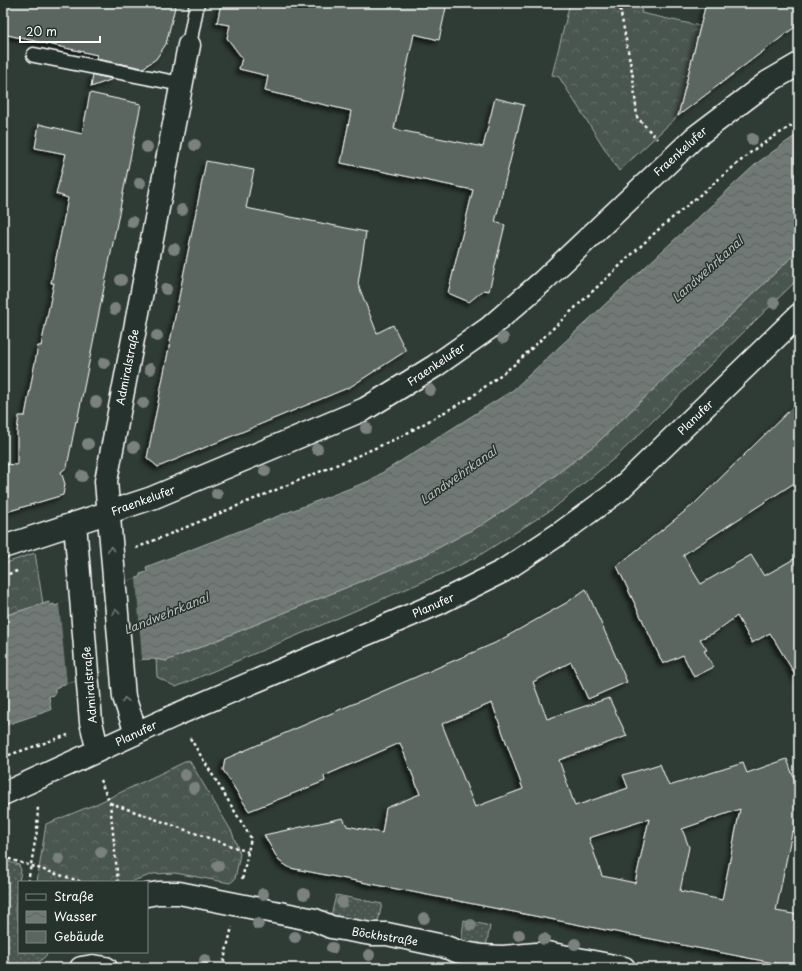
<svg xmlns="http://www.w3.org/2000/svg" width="802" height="971" viewBox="0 0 802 971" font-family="'Playpen Sans',sans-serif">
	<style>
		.grass { fill: url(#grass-dots); stroke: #a4aaa7 }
		.forest { fill: url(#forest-crowns); stroke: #a4aaa7 }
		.water { fill: url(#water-waves); stroke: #a9afac }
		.pier { fill: #2f3b35 }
		.building { fill: #5b6661; stroke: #fff; fill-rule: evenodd; filter: url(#shadow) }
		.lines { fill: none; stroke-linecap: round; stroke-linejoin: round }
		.lane-casing { stroke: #fff; stroke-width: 17 }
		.street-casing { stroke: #fff; stroke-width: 25 }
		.path { stroke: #fff; stroke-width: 2.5; stroke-dasharray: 3 3; stroke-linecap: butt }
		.lane { stroke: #26332d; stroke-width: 14 }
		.street { stroke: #26332d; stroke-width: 22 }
		.tree { fill: #7a817e }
		.oneway { stroke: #727a76 }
		.labels { text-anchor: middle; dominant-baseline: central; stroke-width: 3; stroke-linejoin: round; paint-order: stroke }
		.street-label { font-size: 11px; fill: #fff; stroke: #26332d }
		.water-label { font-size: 12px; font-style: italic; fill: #b8bcba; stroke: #26332d }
	</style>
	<defs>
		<pattern id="grass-dots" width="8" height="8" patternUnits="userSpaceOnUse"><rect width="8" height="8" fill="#4a544f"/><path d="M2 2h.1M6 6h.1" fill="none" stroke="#656e69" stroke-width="1.8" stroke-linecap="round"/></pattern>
		<pattern id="forest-crowns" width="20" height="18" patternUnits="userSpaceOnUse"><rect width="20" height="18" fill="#4a544f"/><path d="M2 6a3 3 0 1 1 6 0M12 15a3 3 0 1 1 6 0" fill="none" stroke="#656e69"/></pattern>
		<pattern id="water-waves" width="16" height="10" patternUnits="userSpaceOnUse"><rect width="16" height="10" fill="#707975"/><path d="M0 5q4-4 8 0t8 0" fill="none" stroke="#5e6260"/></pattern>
		<filter id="shadow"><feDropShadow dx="-3.5" dy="3.5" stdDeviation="2" flood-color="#0009"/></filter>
	</defs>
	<rect width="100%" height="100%" fill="#2f3b35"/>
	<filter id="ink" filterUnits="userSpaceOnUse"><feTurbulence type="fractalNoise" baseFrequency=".025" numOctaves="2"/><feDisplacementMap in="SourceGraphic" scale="8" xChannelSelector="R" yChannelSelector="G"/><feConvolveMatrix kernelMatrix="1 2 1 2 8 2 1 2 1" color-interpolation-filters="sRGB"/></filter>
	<g filter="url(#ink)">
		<path class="grass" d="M3 860 19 865 21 870 15 908 19 925V952H45L47 954C34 971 22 965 3 962Z
			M336 895 382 904 377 926 375 928 331 916Z
			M464 920 490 926 486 947 461 944Z"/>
		<path class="forest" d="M570 3H643L641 13 700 26 678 116 619 171 559 77 552 75Z
			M799 250V278L617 456 554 508 480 555 446 572 176 687 157 677 156 659 166 661 421 557 483 524 540 487 596 444Z
			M35 553 43 604 3 616V564Z
			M189 760 232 832 240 854 235 879 230 883 175 873 153 874 130 882H37L46 824 96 804Z"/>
		<path class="water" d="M799 133V250L596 444 540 487 483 524 421 557 166 661C130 652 95 678 61 685L55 689V695L49 696 51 710 3 726V616L49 602 50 605 54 604 55 606 140 577V574L147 572 146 567 369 481 513 390 757 163Z"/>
		<path class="pier" d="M136 578 142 660 126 663 67 684 59 604Z"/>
		<path class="building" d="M3 3H176L166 44 156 59 143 68 96 59 97 55 3 34Z
			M221 3H447L439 40 414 34 394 129 483 147 495 98 524 105 495 222 505 225 489 291 484 290 469 302 448 293 473 190 341 163 351 111 265 91 268 76 239 69 242 58 227 38 230 25 217 23Z
			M706 3H799V24L678 116Z
			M93 75 113 79 91 87Z
			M90 93 141 104 77 422 76 421 67 467 61 472 65 484 63 495 3 513V464L17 465V431L19 416H25L38 346H41L54 283H51L68 198 56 194 66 154 35 148 39 124 82 134Z
			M206 161 254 170 246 208 366 232 358 284 377 333 393 325 406 351 350 387 158 467 147 458Z
			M799 401V480L683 555 701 584 751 555 764 576 799 556V681L770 633 752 643 737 616 714 633 700 639 707 650 704 651 714 667 694 677 683 655 663 664 617 566 694 504Z
			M586 589 627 682 588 699 571 662 533 682 547 719 609 698 627 736 559 760 575 806 628 788 623 775 660 764 669 786 743 763 747 773 787 759 799 792V829L792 832 776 911 799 915V968L290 868 279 861 264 835 343 818 347 826 382 833 386 808 420 794 400 743 324 776 325 781 249 811 223 770 225 759 495 643 566 603ZM492 703 523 789 475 807 442 724ZM740 809 722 900 680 891 689 847 682 829ZM649 819 635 883 602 876 589 838Z"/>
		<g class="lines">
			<g class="lane-casing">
				<path id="lane" d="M189 45 197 3
					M34 55 181 84"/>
			</g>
			<g class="street-casing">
				<path id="street" d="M75 523 91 722 95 739 99 750
					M3 547 152 498 365 409 435 366 489 328 543 281 694 138 768 82 799 64
					M136 733 124 697 106 481 189 45
					M3 794 178 714 437 604 503 571 562 532 618 491 799 315
					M147 895 158 893H179L315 920 331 927 371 934H387L443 946 459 952 482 956 503 957 547 953 624 968
					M81 968 93 966 106 968"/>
			</g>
			<path class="path" d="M619 3 633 77 637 117 657 139
				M136 548 348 460 400 437 470 398 515 364 659 229 756 148 799 121
				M3 576 17 571
				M190 738 251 838 242 880
				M3 757 68 735
				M100 780 110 803 118 882
				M110 803 248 852
				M3 857 82 882
				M28 882 37 830 38 805
				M222 968 232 927"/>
			<use href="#lane" class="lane"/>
			<use href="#street" class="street"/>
		</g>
		<g class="tree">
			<circle cx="752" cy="139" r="6"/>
			<circle cx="195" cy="145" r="6"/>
			<circle cx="147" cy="147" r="6"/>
			<circle cx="140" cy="183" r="6"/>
			<circle cx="182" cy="210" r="6"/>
			<circle cx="132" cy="222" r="6"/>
			<circle cx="174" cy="249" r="6"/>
			<circle cx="121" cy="280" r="6"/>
			<circle cx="166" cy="289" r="6"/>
			<circle cx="774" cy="303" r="6"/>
			<circle cx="115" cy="309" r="6"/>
			<circle cx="157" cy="336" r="6"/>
			<circle cx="503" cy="338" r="6"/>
			<circle cx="104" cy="363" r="6"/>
			<circle cx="150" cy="369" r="6"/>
			<circle cx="430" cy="390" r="6"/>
			<circle cx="96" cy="402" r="6"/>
			<circle cx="143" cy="403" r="6"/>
			<circle cx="366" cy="428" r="6"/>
			<circle cx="88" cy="444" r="6"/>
			<circle cx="134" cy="447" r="6"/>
			<circle cx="317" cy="449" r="6"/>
			<circle cx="265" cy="471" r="6"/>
			<circle cx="82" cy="476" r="6"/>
			<circle cx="217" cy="494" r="6"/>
			<circle cx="185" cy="775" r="6"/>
			<circle cx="194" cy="788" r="6"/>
			<circle cx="101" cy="852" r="6"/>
			<circle cx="59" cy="859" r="6"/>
			<circle cx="218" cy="866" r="6"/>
			<circle cx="263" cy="894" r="6"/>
			<circle cx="304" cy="894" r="6"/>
			<circle cx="342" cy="902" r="6"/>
			<circle cx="424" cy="918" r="6"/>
			<circle cx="258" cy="924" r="6"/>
			<circle cx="471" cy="925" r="6"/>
			<circle cx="519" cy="935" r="6"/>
			<circle cx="295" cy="937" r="6"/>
			<circle cx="544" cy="939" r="6"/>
			<circle cx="575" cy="944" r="6"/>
			<circle cx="332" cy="948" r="6"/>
			<circle cx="369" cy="955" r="6"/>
			<circle cx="205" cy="960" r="6"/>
		</g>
		<defs><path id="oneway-chevron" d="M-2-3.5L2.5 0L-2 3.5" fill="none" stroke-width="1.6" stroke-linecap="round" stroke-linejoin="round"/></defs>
		<g class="oneway">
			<use href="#oneway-chevron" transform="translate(111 549) rotate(-95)"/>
			<use href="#oneway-chevron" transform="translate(116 612) rotate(-95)"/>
			<use href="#oneway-chevron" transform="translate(125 700) rotate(-102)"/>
		</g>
	</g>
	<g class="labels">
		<g class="street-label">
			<text transform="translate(680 151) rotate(-42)">Fraenkelufer</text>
			<text transform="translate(436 364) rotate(-34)">Fraenkelufer</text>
			<text transform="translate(127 367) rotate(-79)">Admiralstraße</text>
			<text transform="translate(695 417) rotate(-44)">Planufer</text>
			<text transform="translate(143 500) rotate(-20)">Fraenkelufer</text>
			<text transform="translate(433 605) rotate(-24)">Planufer</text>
			<text transform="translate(89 685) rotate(-95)">Admiralstraße</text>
			<text transform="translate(136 733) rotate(-25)">Planufer</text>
			<text transform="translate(385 936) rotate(9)">Böckhstraße</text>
		</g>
		<g class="water-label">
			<text transform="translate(707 269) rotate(-42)">Landwehrkanal</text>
			<text transform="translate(458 475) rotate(-35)">Landwehrkanal</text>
			<text transform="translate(166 613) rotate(-22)">Landwehrkanal</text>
		</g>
	</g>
	<rect width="802" height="971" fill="none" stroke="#26332d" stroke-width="16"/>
	<rect x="8" y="8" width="786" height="955" fill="none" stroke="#fff" stroke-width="1.5" filter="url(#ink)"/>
	<rect x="18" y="881" width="130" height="72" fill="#26332d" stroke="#7d8581"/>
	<rect x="26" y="894" width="20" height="6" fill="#26332d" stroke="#7d8581"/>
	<text x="54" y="901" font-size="12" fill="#ffffff">Straße</text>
	<rect x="26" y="911" width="20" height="12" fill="url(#water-waves)" stroke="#7d8581"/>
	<text x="54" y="921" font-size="12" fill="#ffffff">Wasser</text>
	<rect x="26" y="931" width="20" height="12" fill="#5b6661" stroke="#7d8581"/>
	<text x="54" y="941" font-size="12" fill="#ffffff">Gebäude</text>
	<path d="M20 36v6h80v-6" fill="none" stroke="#ffffff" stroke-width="2"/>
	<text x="26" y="36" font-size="12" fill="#ffffff" stroke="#26332d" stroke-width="3" paint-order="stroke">20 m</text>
</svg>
